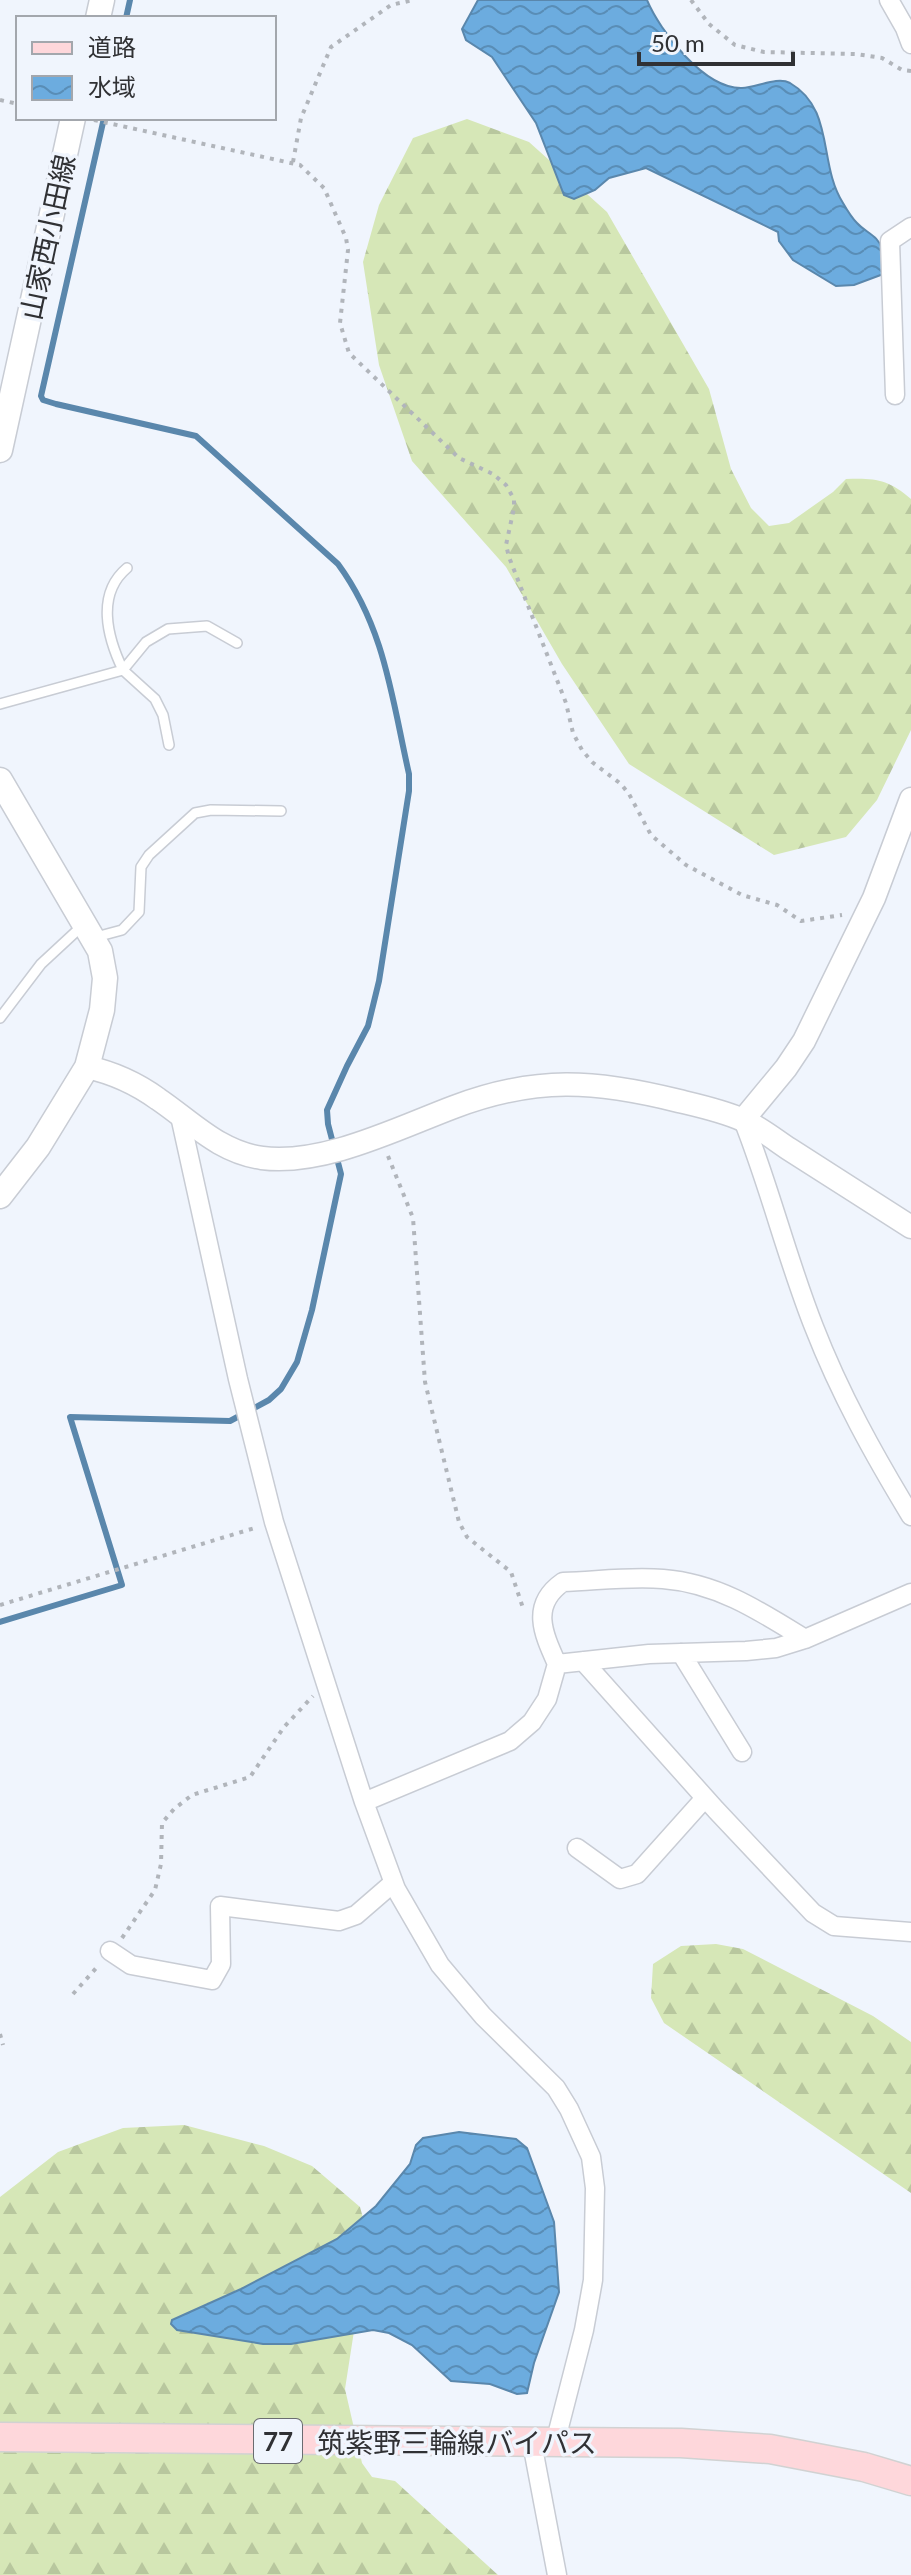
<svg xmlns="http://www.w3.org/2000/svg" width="911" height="2575" viewBox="0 0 911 2575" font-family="Lato,'Noto Sans JP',sans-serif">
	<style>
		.forest { fill: url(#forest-firs) }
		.water { fill: url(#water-waves); stroke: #5a87ac; stroke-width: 2 }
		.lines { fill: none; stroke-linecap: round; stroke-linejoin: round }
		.stream { stroke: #5a87ac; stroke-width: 6 }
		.service-casing { stroke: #c8ccd4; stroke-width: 12 }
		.minor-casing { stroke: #c8ccd4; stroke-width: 21 }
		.tertiary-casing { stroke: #c8ccd4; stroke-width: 25 }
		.secondary-casing { stroke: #c8ccd4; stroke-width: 27 }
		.primary-casing { stroke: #d1d2d2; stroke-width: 31 }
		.path { stroke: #b1b5bb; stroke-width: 4; stroke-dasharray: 4 6; stroke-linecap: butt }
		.service { stroke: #fff; stroke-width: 9 }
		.minor { stroke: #fff; stroke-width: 18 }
		.tertiary { stroke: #fff; stroke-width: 22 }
		.secondary { stroke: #fff; stroke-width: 24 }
		.primary { stroke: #fed7db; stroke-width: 28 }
		.labels { text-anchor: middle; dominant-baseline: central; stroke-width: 7; stroke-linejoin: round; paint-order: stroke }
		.shield { fill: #f0f5fd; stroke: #6a6c70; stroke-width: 2 }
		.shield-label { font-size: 26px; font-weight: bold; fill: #303134 }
		.street-label { font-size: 28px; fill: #303134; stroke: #f0f5fd }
	</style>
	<defs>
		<pattern id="forest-firs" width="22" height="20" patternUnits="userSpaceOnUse" patternTransform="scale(2)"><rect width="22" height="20" fill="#d6e7b7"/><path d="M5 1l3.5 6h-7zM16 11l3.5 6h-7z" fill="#b8c79e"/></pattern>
		<pattern id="water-waves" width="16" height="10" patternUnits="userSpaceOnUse" patternTransform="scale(2)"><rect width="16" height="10" fill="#6cacdf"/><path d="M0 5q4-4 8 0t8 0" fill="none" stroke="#598db6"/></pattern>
	</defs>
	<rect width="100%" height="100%" fill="#f0f5fd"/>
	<path class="forest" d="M467 119 529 142 607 212 709 389 731 469 751 508 769 526 789 523 833 492 846 479C875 478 888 479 911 499V730L877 800 846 837 774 855 629 764 562 664 506 567 412 461 379 365 363 262 379 205 413 138Z
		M716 1944 743 1949 873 2016 911 2042V2193L664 2023 651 1998 653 1964 681 1946Z
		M184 2125 264 2146 312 2166 360 2207 373 2254 354 2331 345 2389 362 2463 372 2477 395 2481 498 2575H0V2197L58 2152 123 2128Z"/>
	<path class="water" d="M478 0H647C660 31 704 89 742 88 756 88 777 76 790 83 835 109 818 164 843 203 847 210 852 218 857 223 866 233 878 235 882 249 884 256 885 266 886 273L854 285 836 286 793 260 779 241 778 232 646 168 609 178 595 190 574 199 564 195 536 123 492 57 466 40 462 29Z
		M459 2132 516 2139 527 2148 554 2222 559 2292 534 2363 527 2393 517 2394 490 2384 451 2381 412 2345 389 2333 373 2330 291 2344H263L177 2330 171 2324 172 2320 241 2289 337 2239 376 2206 410 2164 416 2145 423 2138Z"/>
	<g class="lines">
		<path class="stream" d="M126 18 130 0
			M0 1622 122 1585 70 1417 230 1421 269 1400 281 1389 297 1362 312 1310 341 1174 328 1124 327 1110 347 1066 368 1026 379 981 409 791V774C392 699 385 628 338 564L196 436 56 404 43 400 41 396 104 118"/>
		<g class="service-casing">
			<path id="service" d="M127 568C96 594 107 637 123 670L146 642 168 629 207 626 237 643
				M0 704 123 670 155 699 163 715 169 745
				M96 937 122 930 139 912 141 867 149 855 195 813 211 810 281 811
				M0 1018 41 964 82 926"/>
		</g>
		<g class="minor-casing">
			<path id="minor" d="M889 0 905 28 911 44
				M895 395 890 241 911 227
				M180 1116 238 1379 274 1522 364 1802 396 1889 440 1965 483 2016 556 2088 569 2109 591 2157 595 2188 593 2280 584 2330 555 2443
				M743 1120C770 1188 787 1259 814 1327 840 1394 874 1455 911 1516
				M681 1653 742 1752
				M583 1661 716 1810 813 1913 834 1926 911 1932
				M557 1664C543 1633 530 1605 563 1582 596 1581 630 1576 663 1579 717 1583 760 1611 805 1639
				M364 1802 510 1741 532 1722 547 1699 557 1664 649 1654 746 1651 776 1648 805 1639 911 1593
				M577 1848 620 1879 637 1874 705 1798
				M110 1951 131 1965 212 1980 221 1964 220 1906 339 1921 356 1915 393 1883
				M532 2443 557 2575"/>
		</g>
		<g class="tertiary-casing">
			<path id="tertiary" d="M87 1067C114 1073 136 1083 158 1099 192 1122 219 1152 262 1158 323 1166 398 1128 454 1107 536 1076 595 1080 679 1101 700 1106 723 1111 743 1120 759 1127 774 1139 789 1149 830 1175 870 1201 911 1227
				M743 1120 786 1068 804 1041 874 898 911 799"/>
		</g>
		<g class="secondary-casing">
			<path id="secondary" d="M98 18 102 0
				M0 450 73 118
				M0 780 100 951 105 978 102 1010 87 1067 38 1147 0 1196"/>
		</g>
		<g class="primary-casing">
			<path id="primary" d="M0 2437 681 2443 770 2449 864 2467 911 2481"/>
		</g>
		<path class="path" d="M691 0 709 24 735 45 764 52 856 54 882 58 902 70 911 71
			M0 100 18 104
			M94 120 300 165 324 188 346 238 348 250 340 323 349 353 459 458 493 474 506 485 514 499V508L506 545 509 557 566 703 573 733 582 750 592 762 621 784 629 794 651 835 686 865 742 895 777 905 801 921 842 915
			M293 162 301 118 331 47 391 5 413 0
			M388 1156 413 1218 425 1382 459 1522 467 1537 511 1572 523 1608
			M0 1605 258 1527
			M122 1938 155 1890 161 1864 162 1823 174 1809 192 1795 250 1777 284 1727 313 1696
			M73 1994 98 1966
			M0 2034 3 2045"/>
		<use href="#service" class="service"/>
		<use href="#minor" class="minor"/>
		<use href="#tertiary" class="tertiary"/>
		<use href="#secondary" class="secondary"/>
		<use href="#primary" class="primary"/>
	</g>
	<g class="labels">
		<rect class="shield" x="254" y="2419" width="48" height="44" rx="6"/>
		<g class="shield-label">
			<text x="278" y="2441">77</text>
		</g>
		<g class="street-label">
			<text transform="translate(47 237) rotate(-78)">山家西小田線</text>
			<text x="457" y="2442">筑紫野三輪線バイパス</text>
		</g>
	</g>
	<rect x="16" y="16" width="260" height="104" fill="#f0f5fd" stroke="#a3a7ad" stroke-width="2"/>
	<rect x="32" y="42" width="40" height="12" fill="#fed7db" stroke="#a3a7ad" stroke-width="2"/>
	<text x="88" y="56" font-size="24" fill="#303134">道路</text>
	<rect x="32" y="76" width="40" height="24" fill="url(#water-waves)" stroke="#a3a7ad" stroke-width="2"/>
	<text x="88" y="96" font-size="24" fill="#303134">水域</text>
	<path d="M639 52v12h154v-12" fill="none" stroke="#303134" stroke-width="4"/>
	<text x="651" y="52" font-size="24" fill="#303134" stroke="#f0f5fd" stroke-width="6" paint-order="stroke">50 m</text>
</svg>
